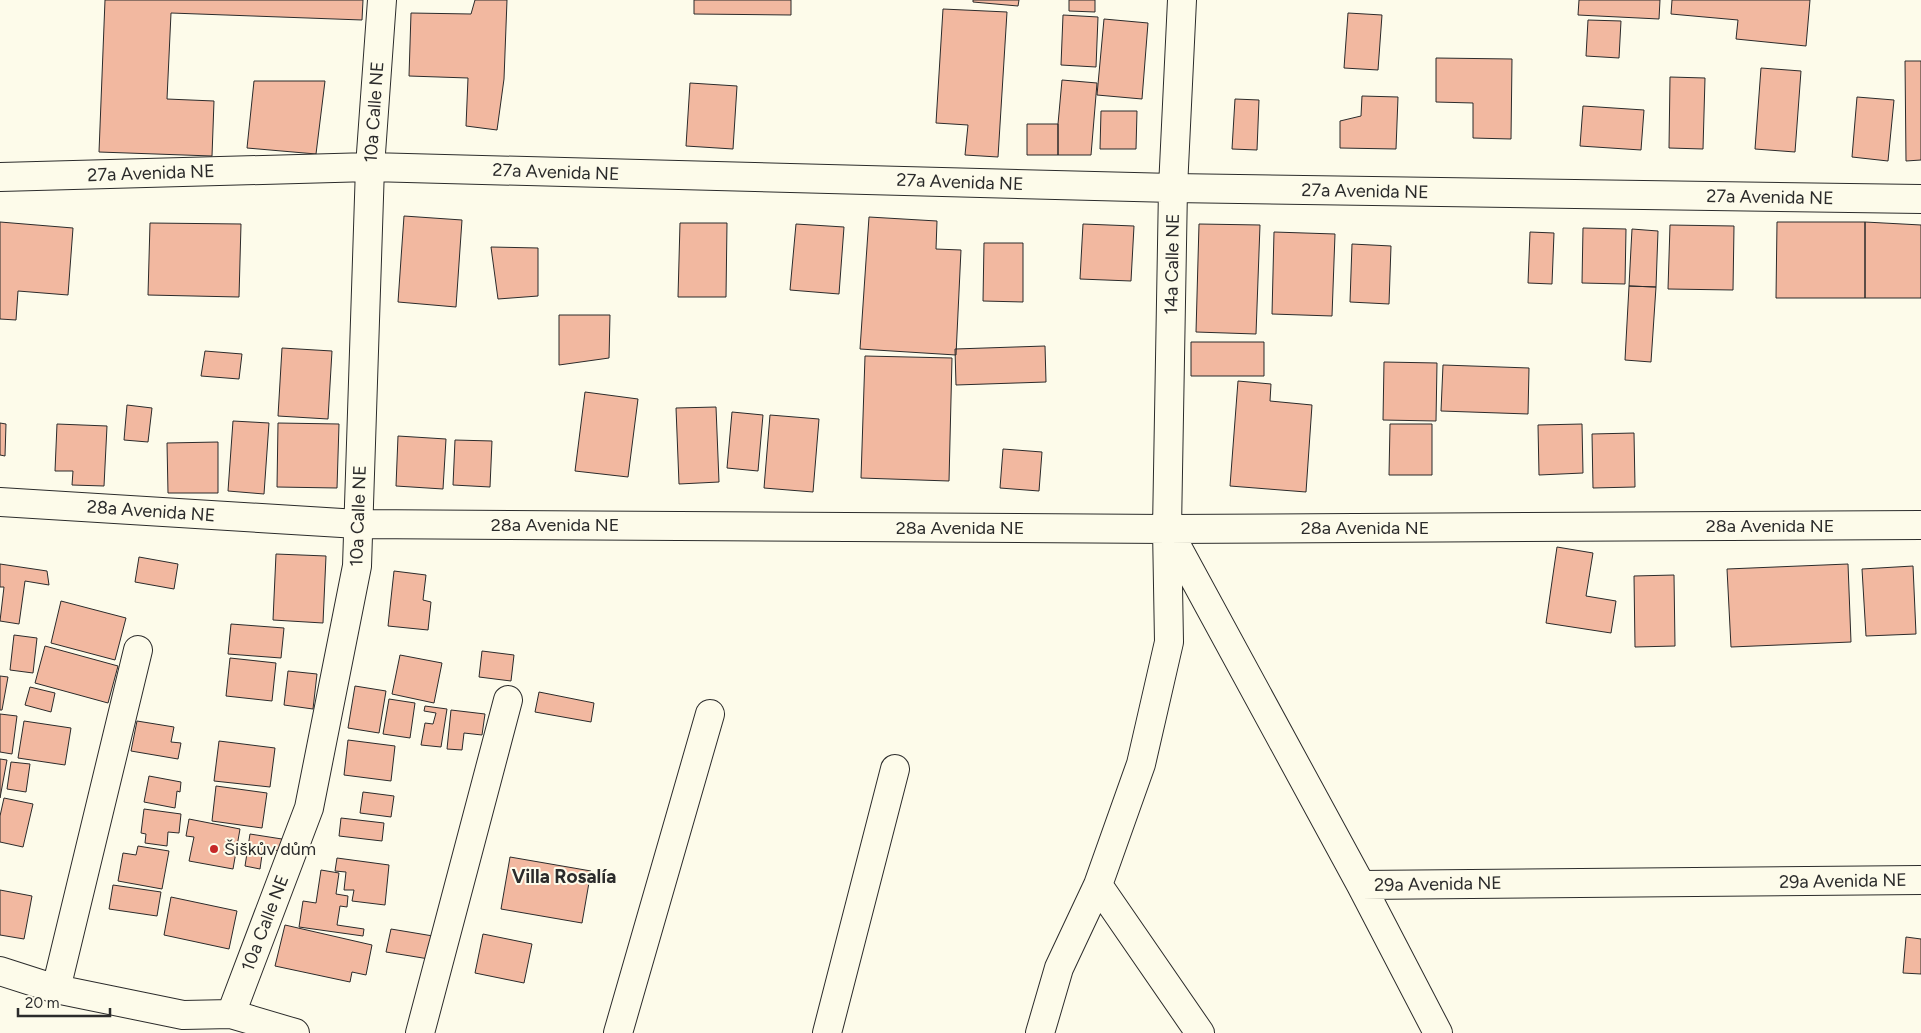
<svg xmlns="http://www.w3.org/2000/svg" width="1921" height="1033" viewBox="0 0 1921 1033" font-family="Figtree,sans-serif">
	<style>
		.building { fill: #f2b8a0; stroke: #2b2b2b }
		.lines { fill: none; stroke-linecap: round; stroke-linejoin: round }
		.minor-casing { stroke: #2b2b2b; stroke-width: 30 }
		.minor { stroke: #fdfbea; stroke-width: 28 }
		.poi-dot { fill: #c62828; stroke: #fdfbea; stroke-width: 2 }
		.labels { text-anchor: middle; dominant-baseline: central; stroke-width: 4; stroke-linejoin: round; paint-order: stroke }
		.street-label { font-size: 18px; fill: #2b2b2b; stroke: #fdfbea }
		.poi-label { font-size: 18px; fill: #2b2b2b; stroke: #fdfbea; text-anchor: start }
		.neighbourhood-label { font-size: 19px; font-weight: bold; fill: #2b2b2b; stroke: #fdfbea }
	</style>
	<rect width="100%" height="100%" fill="#fdfbea"/>
	<path class="building" d="M105 0H363L362 20 171 13 167 99 214 101 212 156 99 152Z
		M475 0H507L504 79 497 130 466 126 468 78 409 76 411 13 471 14Z
		M694 0H791V15L694 14Z
		M973 0H1019L1018 6 973 2Z
		M1069 0H1095V12L1069 11Z
		M1579 0H1660L1659 19 1578 15Z
		M1672 0H1810L1806 46 1736 39 1738 20 1671 14Z
		M943 9 1007 12 998 157 965 155 968 125 936 123Z
		M1348 13 1382 15 1378 70 1344 68Z
		M1063 15 1098 17 1096 67 1061 65Z
		M1104 19 1148 23 1142 99 1097 95Z
		M1588 20 1621 21 1619 58 1586 56Z
		M1436 58 1512 59 1511 139 1473 138V103L1436 102Z
		M1905 61H1921V160L1906 161Z
		M1761 68 1801 71 1795 152 1755 149Z
		M1670 77 1705 78 1703 149 1669 148Z
		M1062 80 1097 83 1091 155H1058V124Z
		M254 81H325L316 154 247 148Z
		M690 83 737 86 733 149 686 146Z
		M1362 96 1398 97 1396 149 1340 148V121L1361 116Z
		M1857 97 1894 100 1888 161 1852 157Z
		M1235 99 1259 100 1257 150 1232 149Z
		M1583 106 1644 110 1641 150 1580 146Z
		M1101 111H1137L1136 149H1100Z
		M1027 124H1058V155H1027Z
		M404 216 462 220 456 307 398 302Z
		M869 217 937 221 936 249 961 250 956 355 860 349Z
		M0 222 73 228 68 295 18 291 16 320 0 319Z
		M1777 222H1865V298H1776Z
		M1865 222 1921 225V298H1865Z
		M150 223 241 224 239 297 148 295Z
		M680 223H727L726 297H678Z
		M796 224 844 227 839 294 790 290Z
		M1083 224 1134 226 1131 281 1080 279Z
		M1199 224 1260 225 1256 334 1196 332Z
		M1670 225 1734 226 1733 290 1668 289Z
		M1583 228 1626 229 1625 284 1582 283Z
		M1632 229 1658 231 1656 287 1629 286Z
		M1274 232 1335 234 1332 316 1272 314Z
		M1530 232 1554 233 1552 284 1528 283Z
		M984 243H1023V302L983 301Z
		M1352 244 1391 246 1389 304 1350 302Z
		M491 247 538 248V296L498 299Z
		M1629 286 1656 287 1651 362 1625 360Z
		M559 315H610L609 358 559 365Z
		M1191 342H1264V376H1191Z
		M1045 346 1046 382 956 385 955 349Z
		M282 348 332 351 328 419 278 416Z
		M205 351 242 354 239 379 201 376Z
		M865 356 952 358 949 481 861 478Z
		M1384 362 1437 363 1436 421 1383 420Z
		M1443 365 1529 368 1528 414 1441 411Z
		M1238 381 1271 384 1270 401 1312 405 1306 492 1230 486Z
		M585 392 638 399 628 477 575 471Z
		M127 405 152 408 148 442 124 440Z
		M716 407 719 482 679 484 676 408Z
		M732 412 763 415 758 471 727 468Z
		M770 415 819 419 813 492 764 488Z
		M233 421 269 423 264 494 228 491Z
		M0 423 6 424 5 456 0 455Z
		M278 423 339 424 337 488 277 487Z
		M57 424 107 426 104 486 72 485 73 471H55Z
		M1390 424H1432V475H1389Z
		M1582 424 1583 473 1539 475 1538 425Z
		M1634 433 1635 487 1593 488 1592 434Z
		M398 436 446 439 443 489 396 486Z
		M455 440 492 441 490 487 453 485Z
		M218 442V493H168L167 443Z
		M1003 449 1042 452 1039 491 1000 488Z
		M1557 547 1593 553 1586 596 1616 601 1611 633 1546 623Z
		M276 554 326 556 323 623 273 620Z
		M139 557 178 564 174 589 135 582Z
		M0 564 47 571 49 585 25 581 19 624 0 621 4 587H0Z
		M1848 564 1851 642 1731 647 1727 569Z
		M1913 566 1916 634 1866 636 1862 569Z
		M394 571 426 575 423 600 431 602 428 630 388 626Z
		M1674 575 1675 646 1635 647 1634 576Z
		M61 601 126 618 115 660 51 643Z
		M231 624 284 628 281 658 228 654Z
		M14 635 37 638 33 673 10 670Z
		M45 646 118 666 108 703 35 683Z
		M482 651 514 655 511 681 479 677Z
		M400 655 442 663 434 703 392 694Z
		M230 658 276 663 272 701 226 696Z
		M288 671 317 674 313 709 284 705Z
		M0 676 8 677 2 710H0Z
		M355 686 386 691 379 733 348 728Z
		M30 687 55 693 51 712 25 705Z
		M539 692 594 703 591 722 535 712Z
		M389 699 415 703 410 738 383 734Z
		M425 706 447 709 441 747 421 745 425 723 433 724 436 713 424 711Z
		M451 710 485 714 482 735 464 733 462 750 447 749Z
		M0 714 17 716 12 754 0 752Z
		M24 721 71 728 65 765 18 758Z
		M137 721 174 727 171 742 181 743 178 759 131 751Z
		M348 740 395 746 391 781 344 775Z
		M219 741 275 748 270 787 214 781Z
		M0 759 7 760 0 798Z
		M11 762 30 764 26 792 7 789Z
		M149 776 181 782 180 792 177 791 175 808 144 802Z
		M216 786 267 793 262 828 212 821Z
		M363 792 394 796 391 817 360 813Z
		M4 798 33 804 23 847 0 842V816Z
		M144 809 181 814 179 833 168 832 167 846 145 843 146 834 141 833Z
		M341 818 384 823 382 841 339 836Z
		M189 819 240 829 233 869 189 861 194 837 186 836Z
		M250 834 282 839 280 851 263 848 260 869 245 866Z
		M138 846 169 851 162 889 118 881 123 853 136 855Z
		M510 857 591 871 582 923 501 909Z
		M337 858 389 865 385 905 352 901 354 890H344L346 872 335 871Z
		M321 870 339 873 336 894 348 896 347 907 340 906 337 925 364 929 363 936 299 927 303 901 316 903Z
		M113 885 161 892 157 916 109 909Z
		M0 890 32 896 24 939 0 935Z
		M171 897 237 911 229 949 164 935Z
		M285 925 372 945 366 975 352 972 350 982 275 966Z
		M391 929 433 936 429 959 386 952Z
		M483 934 532 944 524 983 475 973Z
		M1906 937 1921 939V974L1903 973Z"/>
	<g class="lines">
		<g class="minor-casing">
			<path id="minor" d="M0 177 370 167 1173 188 1921 199
				M0 502 358 524 1167 529 1921 525
				M1169 532 1361 885 1921 880
				M1098 885 1200 1033
				M1361 885 1438 1033
				M0 971 56 989 183 1015 231 1014 295 1033
				M56 989 138 650
				M231 1014 309 808 357 566 370 167 382 0
				M420 1033 508 700
				M618 1033 710 714
				M827 1033 895 769
				M1040 1033 1059 968 1098 885 1141 764 1169 642 1167 529 1173 188 1182 0"/>
		</g>
		<use href="#minor" class="minor"/>
	</g>
	<circle class="poi-dot" cx="214" cy="849" r="5"/>
	<g class="labels">
		<g class="street-label">
			<text transform="translate(374 112) rotate(-86)">10a Calle NE</text>
			<text transform="translate(556 172) rotate(2)">27a Avenida NE</text>
			<text transform="translate(151 173) rotate(-2)">27a Avenida NE</text>
			<text transform="translate(960 182) rotate(2)">27a Avenida NE</text>
			<text transform="translate(1365 191) rotate(1)">27a Avenida NE</text>
			<text transform="translate(1770 197) rotate(1)">27a Avenida NE</text>
			<text transform="translate(1172 264) rotate(-89)">14a Calle NE</text>
			<text transform="translate(151 511) rotate(4)">28a Avenida NE</text>
			<text transform="translate(358 516) rotate(-88)">10a Calle NE</text>
			<text x="555" y="525">28a Avenida NE</text>
			<text x="1770" y="526">28a Avenida NE</text>
			<text x="960" y="528">28a Avenida NE</text>
			<text x="1365" y="528">28a Avenida NE</text>
			<text transform="translate(1843 881) rotate(-1)">29a Avenida NE</text>
			<text transform="translate(1438 884) rotate(-1)">29a Avenida NE</text>
			<text transform="translate(265 923) rotate(-69)">10a Calle NE</text>
		</g>
		<g class="poi-label">
			<text x="224" y="849">Šiškův dům</text>
		</g>
		<g class="neighbourhood-label">
			<text x="564" y="876">Villa Rosalía</text>
		</g>
	</g>
	<path d="M18 1008v8h92v-8" fill="none" stroke="#2b2b2b" stroke-width="2.5"/>
	<text x="25" y="1008" font-size="15" fill="#2b2b2b" stroke="#fdfbea" stroke-width="4" paint-order="stroke">20 m</text>
</svg>
